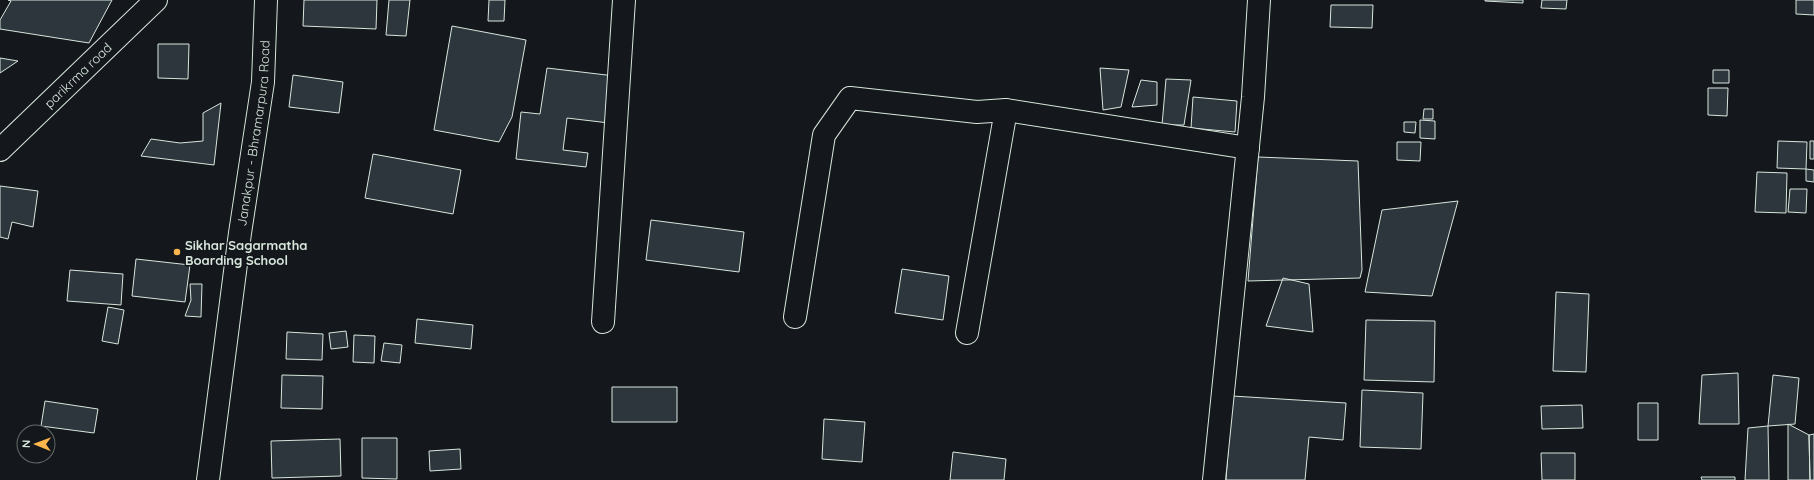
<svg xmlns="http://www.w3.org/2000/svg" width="1814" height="480" viewBox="0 0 1814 480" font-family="Quicksand,sans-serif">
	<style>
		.building { fill: #2c363c; stroke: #d8e6dc }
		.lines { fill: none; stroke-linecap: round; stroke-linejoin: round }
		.minor-casing { stroke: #d8e6dc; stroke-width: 24 }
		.minor { stroke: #14181c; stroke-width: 22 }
		.poi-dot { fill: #ffb74d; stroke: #14181c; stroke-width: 1.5 }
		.labels { text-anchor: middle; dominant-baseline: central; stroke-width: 3; stroke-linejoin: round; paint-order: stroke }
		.street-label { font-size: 13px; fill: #d8e6dc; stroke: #14181c }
		.poi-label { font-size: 13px; font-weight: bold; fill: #d8e6dc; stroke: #14181c; text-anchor: start }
	</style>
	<rect width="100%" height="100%" fill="#14181c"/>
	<path class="building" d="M8 0H112L89 43 0 29V20L11 1Z
		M304 0H377L376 29 303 26Z
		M389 0H410L406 36 386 35Z
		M489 0H505L504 21H488Z
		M1485 0H1523V3L1485 1Z
		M1542 0H1567L1566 9 1541 8Z
		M1796 0H1814V15L1796 14Z
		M1331 5H1373L1372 28 1330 27Z
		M452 26 526 40 512 117 499 142 434 130Z
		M158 44H189L188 79 158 78Z
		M0 58 18 61 0 73Z
		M547 68 615 76 609 123 567 118 563 150 588 153 586 167 516 159 521 112 540 114Z
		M1100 68 1129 70 1121 107 1103 110Z
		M1713 70H1729V83H1713Z
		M293 75 343 82 339 113 289 107Z
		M1166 79 1191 80 1184 125H1162Z
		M1141 80 1157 82V105L1132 107Z
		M1708 88H1728L1727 116 1708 115Z
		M1193 97 1237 101 1235 132 1191 128Z
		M221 103 214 165 141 156 151 139 180 143 203 141V113Z
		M1424 109H1433V119H1423Z
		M1420 120 1435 121V139L1420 138Z
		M1404 122H1416L1415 133 1404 132Z
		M1778 141 1807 142 1806 169 1777 168Z
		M1810 141H1814V159H1810Z
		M1397 142H1421L1420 161 1397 160Z
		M373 154 461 170 453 214 365 198Z
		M1258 157 1358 161 1362 270 1360 278 1248 281Z
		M1806 169 1814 170V182L1806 181Z
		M1757 172 1787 173 1786 213 1755 212Z
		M0 186 38 191 33 227 12 222 8 239 0 237Z
		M1790 189H1807L1806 213 1788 212Z
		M1458 201 1432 296 1365 292 1382 210Z
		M651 220 744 232 739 272 646 260Z
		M136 259 190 265 185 302 132 296Z
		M902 269 949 276 943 320 895 313Z
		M70 270 123 274 121 305 67 301Z
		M1283 278 1309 284 1313 332 1266 326Z
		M190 284H202L201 317 185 316 191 300Z
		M1556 292 1589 294 1586 372 1553 371Z
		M108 307 124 310 118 344 102 341Z
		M417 319 473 325 471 349 415 343Z
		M1366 320 1435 321 1434 382 1364 380Z
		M346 331 348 347 331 349 329 333Z
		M287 332 323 334 322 360 286 359Z
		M354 335 375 336 374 363 353 362Z
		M384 343 402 345 400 363 381 361Z
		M1738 373 1739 424H1699L1702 375Z
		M282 375 323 376 322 409 281 408Z
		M1773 375 1799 378 1795 424 1768 426Z
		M612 387H677V422H612Z
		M1362 390 1423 393 1421 449 1360 447Z
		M1232 396 1346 403 1343 440 1309 437 1305 480H1226Z
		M45 401 98 409 94 433 41 426Z
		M1638 403H1658V440H1638Z
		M1582 405 1583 428 1542 429 1541 406Z
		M824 419 865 422 862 462 822 459Z
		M1788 424 1809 435 1810 480H1788Z
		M1768 426 1769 480H1745L1748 428Z
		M1814 434V480H1810L1809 435Z
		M362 438H397V479L362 478Z
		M340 439 341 476 272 478 271 441Z
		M460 449 461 469 430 471 429 451Z
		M953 452 1006 459 1004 480H950Z
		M1541 453H1575V480H1542Z
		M1701 477H1735V480H1702Z"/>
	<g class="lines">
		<g class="minor-casing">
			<g id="minor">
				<path id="s1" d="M0 150 156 0"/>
				<path d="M795 317 824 135 850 98 977 112 1006 110 1248 148"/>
				<path d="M603 322 624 0"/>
				<path d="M967 333 1006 110"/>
				<path id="s2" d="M208 480 240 233 263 82 266 0"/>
				<path d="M1214 480 1253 97 1259 0"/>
			</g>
		</g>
		<use href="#minor" class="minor"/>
	</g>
	<circle class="poi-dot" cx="177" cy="252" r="4"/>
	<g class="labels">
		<g class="street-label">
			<text stroke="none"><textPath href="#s1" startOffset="108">parikrma road</textPath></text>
			<text stroke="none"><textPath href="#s2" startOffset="350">Janakpur - Bhramarpura Road</textPath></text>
		</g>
		<g class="poi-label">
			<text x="185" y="245">Sikhar Sagarmatha<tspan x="185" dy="15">Boarding School</tspan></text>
		</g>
	</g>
	<g transform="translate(36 444) rotate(271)"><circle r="19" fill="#14181c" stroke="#626a69"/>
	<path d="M0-3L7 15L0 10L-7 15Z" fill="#ffb74d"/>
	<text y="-6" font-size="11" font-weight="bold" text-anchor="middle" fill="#d8e6dc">N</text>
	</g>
</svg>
